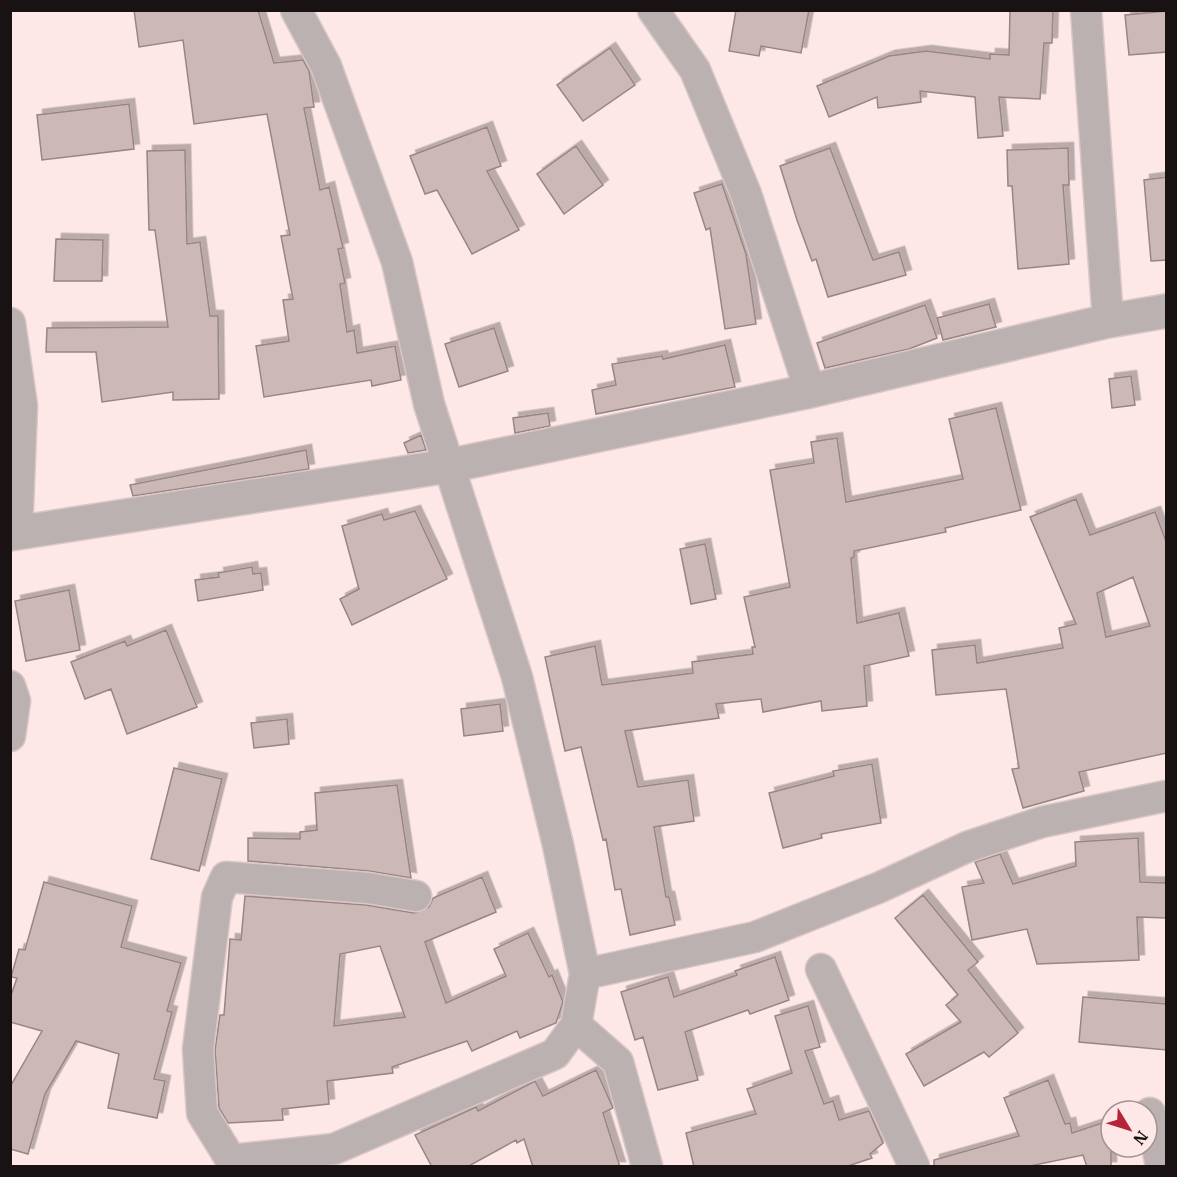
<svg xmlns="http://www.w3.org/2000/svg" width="1177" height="1177" viewBox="0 0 1177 1177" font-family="'IBM Plex Serif',serif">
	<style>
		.building { fill: #ccb8b7; stroke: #988584; stroke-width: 1.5; fill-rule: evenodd; filter: url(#shadow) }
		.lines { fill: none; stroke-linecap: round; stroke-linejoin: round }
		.minor-casing { stroke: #d9c6c5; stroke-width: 33 }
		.tertiary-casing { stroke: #d9c6c5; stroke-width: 36 }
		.minor { stroke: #bab1b0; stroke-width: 30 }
		.tertiary { stroke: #bab1b0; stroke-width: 33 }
	</style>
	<defs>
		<filter id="shadow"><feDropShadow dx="5.5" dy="-5.5" stdDeviation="0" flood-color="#0004"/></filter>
	</defs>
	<rect width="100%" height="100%" fill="#fde8e7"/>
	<path class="building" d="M134 10H258L274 63 303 60 309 71 314 107 304 108 320 190 329 187 343 248 338 249 345 283 340 284 347 332 354 330 357 353 395 346 401 380 372 386 371 380 264 397 256 346 289 341 283 300 293 299 281 236 290 235 267 114 194 124 183 40 139 47Z
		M736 10H809L801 53 761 46 759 56 729 51Z
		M1010 10H1053L1052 43H1044L1040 99 999 97 1003 136 978 138 975 97 920 91 921 102 878 108 877 97 829 117 817 86 889 56 926 51 990 59V54L1009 55Z
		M1167 11V52L1129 55 1125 15Z
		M610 48 635 85 583 121 557 85Z
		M129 104 134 149 42 160 37 115Z
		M487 127 501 166 487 171 519 230 472 254 437 190 425 194 410 156Z
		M576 146 603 185 564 214 537 174Z
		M830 148 873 260 899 252 906 275 828 297 816 259 812 261 797 220 780 166Z
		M1068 148 1069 185H1063L1069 264 1018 269 1012 186H1008L1007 150Z
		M185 150 187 244 200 242 210 316H218L219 399 173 400V392L102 402 96 352H46L47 328 168 327 155 230H149L147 151Z
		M1167 177V260L1151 261 1144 180Z
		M722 184 746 254 756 324 725 329 710 228 706 230 694 193Z
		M56 239 103 240 102 281H54Z
		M989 304 996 327 943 340 937 318Z
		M925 305 937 338 909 349 825 368 817 343Z
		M494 328 508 371 459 387 445 344Z
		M725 345 735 387 596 414 592 390 616 385 612 364 662 356 663 359Z
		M1131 376 1135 405 1112 408 1109 379Z
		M996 408 1021 510 945 528 946 532 854 551V557L851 558 857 623 899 613 909 656 864 666 867 706 822 711 821 701 763 712 761 699 716 704 719 718 625 731 638 787 688 780 694 821 654 827 666 897H669L675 925 630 935 621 889 615 890 606 839 603 840 581 747 565 751 545 657 595 646 602 685 693 673 692 662 753 654 752 647H755L744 597 790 587 770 470 814 463 811 442 837 438 846 502 963 479 949 419Z
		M548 413 550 426 515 433 513 418Z
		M421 435 426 450 408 453 404 443Z
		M306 450 309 469 133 496 130 485Z
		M1076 499 1090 535 1155 512 1167 544V753L1079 772 1084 791 1023 808 1012 769 1019 768 1006 689 936 695 932 650 975 645 977 663 1063 648 1059 628 1076 624 1030 517ZM1133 577 1150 626 1106 637 1097 593Z
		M415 511 447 579 352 625 340 599 359 589 342 526 382 514 384 520Z
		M705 544 716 599 691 604 680 549Z
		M252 567 253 574 261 573 263 590 198 601 195 580 219 577 218 573Z
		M69 590 80 650 26 661 15 601Z
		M166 630 197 707 127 734 111 689 85 699 71 662 125 641 127 646Z
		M500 704 503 731 464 736 461 709Z
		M287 719 289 744 254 748 251 723Z
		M872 764 881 823 821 834 822 838 783 848 769 793 834 776 833 771Z
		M174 768 222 779 199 871 151 859Z
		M397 785 411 878 369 871 248 861V838L300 839V832L317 830 315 793Z
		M1138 838 1140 882 1167 883V918L1137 917 1139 960 1037 964 1027 929 972 940 962 887 984 883 975 862 1000 854 1013 884 1076 866 1075 842Z
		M482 877 496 912 425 942 446 1003 506 976 494 949 528 933 549 977 552 975 563 1002 556 1023 520 1038 517 1031 472 1051 467 1041 392 1067 393 1073 327 1081 329 1104 282 1109 283 1120 228 1123 219 1108 215 1050 220 1015H224L230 939 241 940 245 896 366 905 414 913 429 907 433 898ZM380 946 405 1017 334 1026 340 954Z
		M44 882 132 906 121 947 181 963 167 1011 172 1012 154 1079 165 1081 157 1118 108 1108 119 1054 76 1041 45 1094 28 1154 10 1149V1087L42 1031 10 1022V998L17 978 11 977 19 949 25 950Z
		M923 895 978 962 968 970 1018 1033 989 1057 984 1052 924 1086 906 1054 961 1022 946 1005 958 995 895 918Z
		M775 957 789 1000 750 1014 748 1010 685 1032 698 1080 658 1090 643 1037 635 1040 621 992 668 977 674 997 737 975 735 971Z
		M1083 997 1167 1004V1050L1079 1042Z
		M808 1006 820 1047 805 1051 824 1104 833 1101 839 1120 869 1111 883 1143 870 1154 872 1158 845 1167H694L686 1133 756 1114 747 1089 792 1073 775 1016Z
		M596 1070 613 1108 603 1113 620 1167H533L524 1139 517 1143 516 1140 467 1167H432L415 1135 476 1107 478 1111 535 1081 543 1096Z
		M1048 1080 1065 1124 1070 1123 1072 1133 1111 1120V1167H1087L1083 1155 1025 1167H934V1160L1019 1136 1004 1098Z"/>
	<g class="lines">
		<g class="minor-casing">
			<path id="minor" d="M296 10 326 66 397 262 429 404 517 677 558 845 585 974 576 1025 555 1054 334 1149 231 1160 202 1113 198 1049 217 897 226 877 368 888 416 896
				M653 10 695 70 746 194 810 391
				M1086 10 1108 321
				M10 323 22 406 17 532
				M10 686 15 701 10 736
				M821 969 914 1166
				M585 974 755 937 878 888 967 847 1042 822 1166 796
				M576 1025 618 1062 647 1166
				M1150 1113 1161 1166"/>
		</g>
		<g class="tertiary-casing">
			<path id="tertiary" d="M10 534 448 466 810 391 1108 321 1166 311"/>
		</g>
		<use href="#minor" class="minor"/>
		<use href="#tertiary" class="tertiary"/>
	</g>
	<rect width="1177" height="1177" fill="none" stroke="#191212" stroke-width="24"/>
	<g transform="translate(1129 1129) rotate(128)"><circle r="28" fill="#fde8e7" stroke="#a29292" stroke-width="1.5"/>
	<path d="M0-4.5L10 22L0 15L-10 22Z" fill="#b62438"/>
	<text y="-9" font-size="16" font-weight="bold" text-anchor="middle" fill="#191212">N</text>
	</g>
</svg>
